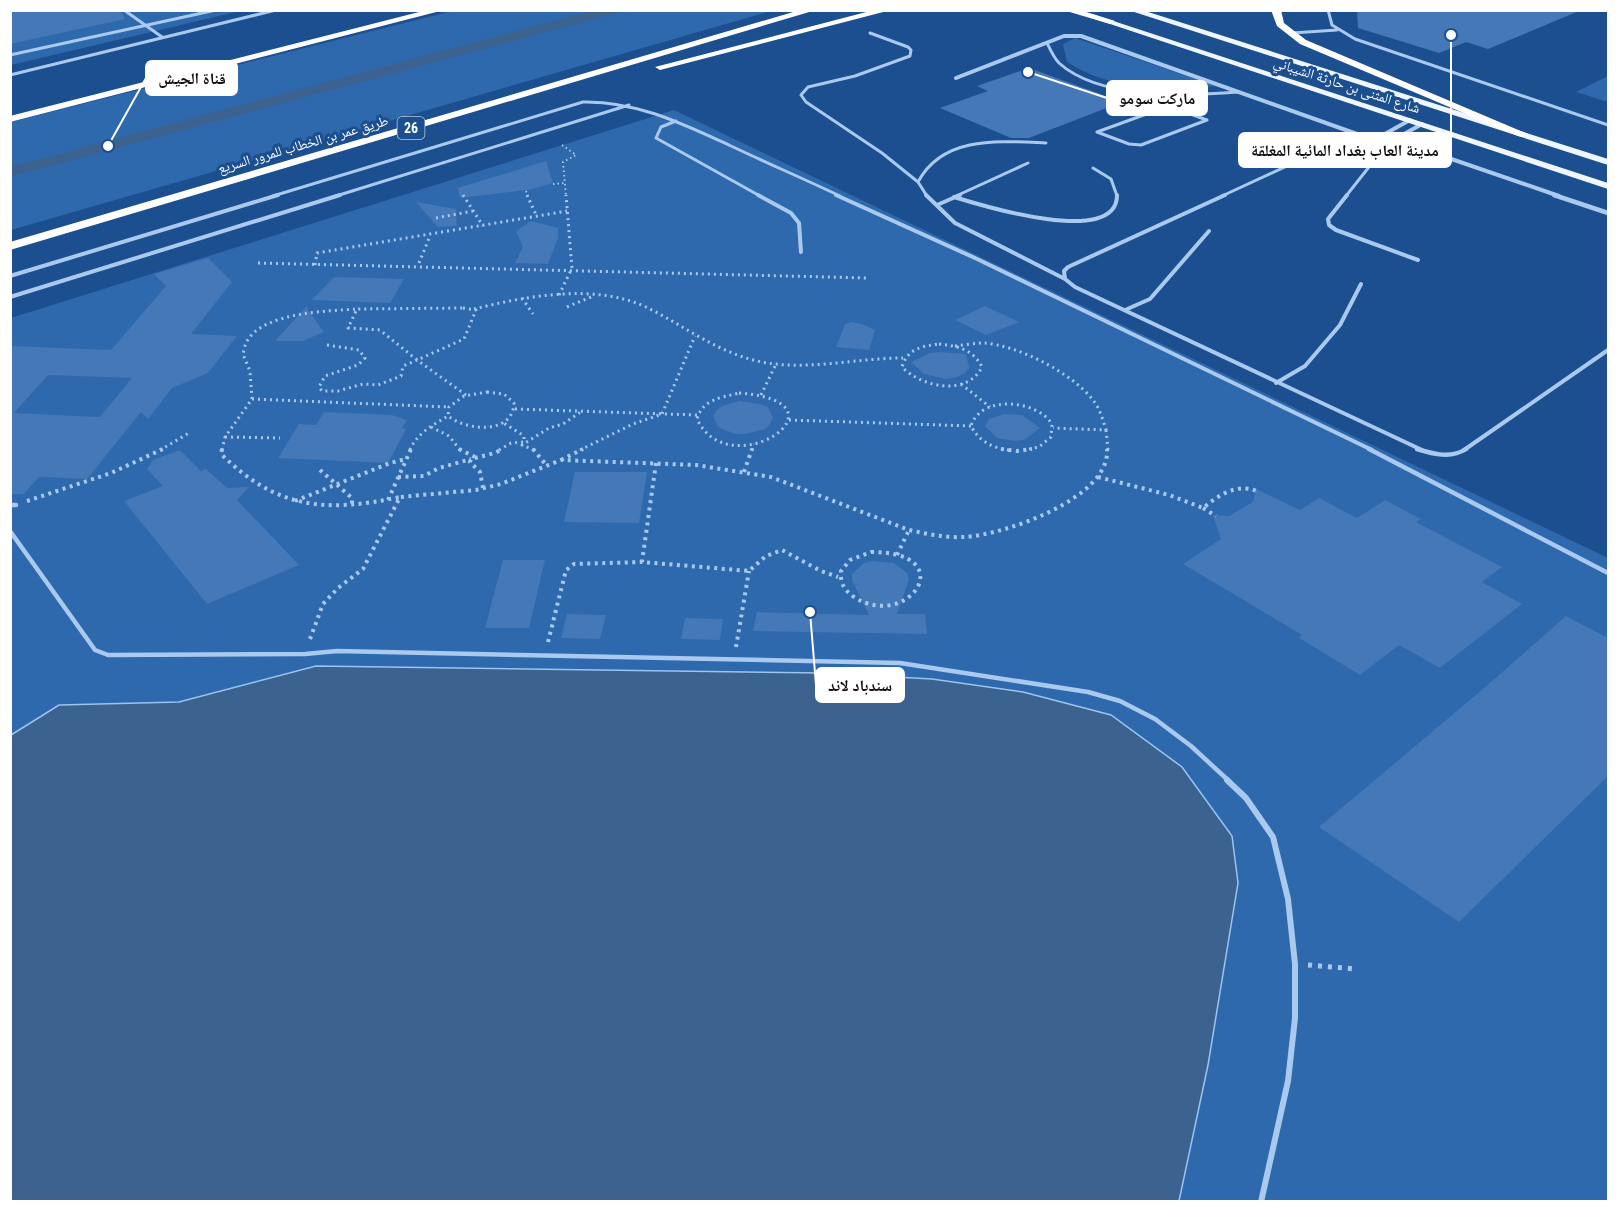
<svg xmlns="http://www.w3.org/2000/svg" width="1619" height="1212" viewBox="0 0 1619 1212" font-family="'Roboto Condensed','Noto Naskh Arabic',sans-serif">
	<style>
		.green { fill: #2e69ad }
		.water { fill: #3c6290; stroke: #9cc4f0; stroke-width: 1.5 }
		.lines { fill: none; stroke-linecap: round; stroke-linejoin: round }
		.canal { fill: #3c6290; fill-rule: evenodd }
		.building { fill: #4478b7; fill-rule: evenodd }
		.path-far3 { stroke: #a9c9ee; stroke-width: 2; stroke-dasharray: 1.5 3; stroke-linecap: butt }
		.path-far2 { stroke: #a9c9ee; stroke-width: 3; stroke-dasharray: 2 4; stroke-linecap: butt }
		.path-far1 { stroke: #a9c9ee; stroke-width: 4; stroke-dasharray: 3 4.5; stroke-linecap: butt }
		.path { stroke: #a9c9ee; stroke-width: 5; stroke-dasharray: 4 6; stroke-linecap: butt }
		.service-far3 { stroke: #a9c9ee; stroke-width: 3 }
		.service-far2 { stroke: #a9c9ee; stroke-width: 4 }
		.service-far1 { stroke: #a9c9ee; stroke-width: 4.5 }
		.service { stroke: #a9c9ee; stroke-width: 6 }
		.minor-far1 { stroke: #a9c9ee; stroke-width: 4 }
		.minor { stroke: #a9c9ee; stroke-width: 4.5 }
		.primary { fill: #f0f6ff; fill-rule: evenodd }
		.motorway { fill: #fff; fill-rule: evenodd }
		.labels { text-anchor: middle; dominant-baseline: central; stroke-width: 6; stroke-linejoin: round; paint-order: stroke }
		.far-street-label { font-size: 14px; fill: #fff; stroke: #1b4f8f }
		.shield { fill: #1b4f8f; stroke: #bbcadd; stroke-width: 1.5 }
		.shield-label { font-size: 14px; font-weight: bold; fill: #fff }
		.leader { fill: none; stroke: #fff; stroke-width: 2 }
		.callout-dot { fill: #fff; stroke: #1b4f8f; stroke-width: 2 }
		.callout { fill: #fff; stroke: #fff; stroke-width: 2 }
		.callout-label { font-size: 16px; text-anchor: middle; font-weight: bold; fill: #111 }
	</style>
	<rect width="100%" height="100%" fill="#1b4f8f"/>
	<path class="green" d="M11 10 240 11 11 65Z
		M452 11H771L11 230V122Z
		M1075 38 1216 86C1164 93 1112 90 1067 62L1063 44Z
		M1608 76V102L1576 92Z
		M674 110 1608 558V1201H1179L1208 1065 1238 883 1232 836 1023 692 932 679 823 673 316 666 179 702 59 705 11 735V318Z"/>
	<path class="water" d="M316 666 823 673 932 679 1023 692 1111 715 1182 767 1232 836 1238 883 1208 1065 1179 1201H11V735L59 705 179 702Z"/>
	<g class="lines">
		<path class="canal" d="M595 10H618L617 13 10 177V167Z"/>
	</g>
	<path class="building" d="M21 10H120L125 19 10 44V13Z
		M1357 10H1579V11L1488 49 1466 42 1439 53 1358 28Z
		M1029 68 1122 102 1029 138H1011L940 108 988 91 977 86Z
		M546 161 553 183 528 190 460 198 458 188Z
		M416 202 456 209 457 226 438 227Z
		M531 221 558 228V238L548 264 515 263 523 247 516 231Z
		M208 258 232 282 191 334 237 336 208 373 172 388 148 419 141 412 87 479 39 477 24 494H10V346L111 350 166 286 154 274ZM48 375 132 378 100 417 14 413Z
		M334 277 404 279 390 303 312 300Z
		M985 306 1019 322 986 335 955 320Z
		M306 307 324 332 303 341H275Z
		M852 322 862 324 875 330 869 350 836 347 845 324Z
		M940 352 966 354 969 368 965 373 957 377 946 379 924 374 911 362 930 353Z
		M740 401 760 404 768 407 773 418 770 424 765 429 746 434H735L718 427 713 416 716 411 722 406Z
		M324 412 392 415 407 420 402 428 406 429 388 463 278 458 299 424 316 425Z
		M1004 414 1022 415 1040 428 1024 440 1014 441 997 438 985 426 989 419Z
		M180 450 201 471 206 469 227 488 249 487 237 500 299 565 207 604 124 501 163 486 147 469 153 460Z
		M575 472H647L639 523 564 522Z
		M1256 489 1300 510 1319 498 1357 518 1385 500 1421 519 1416 522 1502 567 1482 582 1522 604 1440 668 1399 645 1360 675 1299 638 1302 635 1183 564 1221 539 1213 515 1229 516 1253 502Z
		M503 560H545L529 628H485Z
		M873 561 894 563 907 573 909 579 897 614H925L927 634 753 631 757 612 869 615 852 580V574L864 563Z
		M567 614 606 615 600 639 561 638Z
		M1566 616 1608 638V776L1459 922 1319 827 1483 689Z
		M685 618 723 619 720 640 681 639Z"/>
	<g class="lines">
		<path class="path-far3" d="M562 145 576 155 563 162 566 196
			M553 184 565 183
			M526 191 528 196"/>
		<path class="path-far2" d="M463 195 483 226
			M527 195 537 217
			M436 218 473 211
			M258 263 868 278
			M419 263 430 236
			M315 265 317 253 567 211
			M559 295 572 268 566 195
			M522 298 533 314
			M567 307 591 297
			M463 308 476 310 464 339 417 360 380 330 348 328 357 309Z
			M474 309C527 296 594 283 646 307 683 325 715 351 757 361 805 372 854 358 903 358
			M939 344C957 346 973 349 982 367 967 397 921 387 902 367 907 349 922 346 939 344Z
			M327 345 359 350 365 358 358 365 325 376 319 387 322 391H338L363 384 378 385 401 376 403 366 417 360 466 395
			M955 346C964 345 974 343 983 343 1018 345 1072 373 1093 400 1100 409 1103 420 1106 430L1053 428
			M961 384 990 407
			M487 392 504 394 514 403C513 435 467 431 448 416L449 407 464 396Z
			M739 393C858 402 729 488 697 419 703 399 720 398 739 393Z
			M761 395 776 364
			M252 399 449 407
			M515 409 697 415
			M789 420 971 426
			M431 427 449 436 460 450
			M1106 430 1108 450
			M225 437 280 438
			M160 450 189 433
			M222 450 225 437 252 399 250 371 243 354C244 350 245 344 247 341 264 312 328 311 357 309
			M410 450C417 433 433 425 448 416
			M499 450 511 443 524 442V436L502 422
			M534 450 522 445 549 428 563 424 582 411
			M580 450 633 424 662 414 695 336
			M752 450 754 444
			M1009 450C992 448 979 441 971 426 981 394 1037 400 1052 424L1051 437 1039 447 1024 450"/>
		<path class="path-far1" d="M222 449 221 454C277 509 325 513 400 497
			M459 449 475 457
			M533 449 547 466
			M1001 449 1017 451 1032 449
			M561 460 583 449
			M656 463 642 562 749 571 766 556 782 550 821 571 838 577
			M320 470 352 498V506
			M744 472 752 449
			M398 477 424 476 439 468 471 459
			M1098 477 1169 495 1203 508C1219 495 1236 483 1257 491
			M483 488 480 472 470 462 471 459 495 453 502 449
			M388 500 411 449
			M27 501 111 473 163 449
			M295 501 390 463 406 459
			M1203 508 1216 516
			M871 552C963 552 908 632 854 597 844 590 840 583 841 571L850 560Z
			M897 555 909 530
			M310 639 323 604 338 588 363 569 400 497 476 490 501 484 561 460 696 465 771 477 909 530C927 534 946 538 964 537 1004 535 1111 498 1107 449
			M548 642 566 570 574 564 642 562
			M736 647 749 571"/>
		<path class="path" d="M1308 965 1356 969"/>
		<path class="service-far3" d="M124 10 162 37
			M1328 10 1332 25 1355 39 1608 125
			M870 33 908 47 911 50 910 56 855 76 808 87 801 95 806 102 882 153 918 182
			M1292 33 1337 30
			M1047 43C1050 49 1054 58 1059 63 1100 100 1187 96 1239 92
			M10 55 216 10
			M10 75 276 10
			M676 121 661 127 656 138 760 196
			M1097 132 1129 144 1141 145 1207 120 1168 106
			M1097 132 1196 96
			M1093 168 1111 179 1117 196
			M273 196 583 102C637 101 683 124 731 146 767 163 804 179 840 196
			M336 196 629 105
			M927 196 918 182C943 135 1000 141 1046 143
			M956 196 1028 163
			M1222 196 1356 134
			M1346 196 1388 143"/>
		<path class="service-far2" d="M758 195 791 213 799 223 801 252
			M836 195 975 258 1372 450
			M926 195 955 223 1065 279
			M1225 195 1068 267 1064 271 1065 279 1075 287 1422 450
			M1347 195 1328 219 1329 225 1336 230 1418 260
			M954 197C980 205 1118 248 1117 195
			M937 205 960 195
			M10 276 278 195
			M10 297 340 195
			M1125 310 1150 299 1209 231
			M1276 383 1305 366 1340 325 1361 284
			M1464 450 1608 350"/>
		<path class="service-far1" d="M1369 449 1608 573
			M1417 449C1433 454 1451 459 1466 449
			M10 505H16
			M10 531 95 650 108 655 305 654 337 651 900 663 1088 692 1120 701 1155 719 1191 746 1229 781"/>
		<path class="service" d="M1227 780 1246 798 1273 837 1288 899 1295 964V1018L1288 1081 1261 1202"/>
		<path class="minor-far1" d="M956 78 1064 36H1081L1374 140 1431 152 1559 196
			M1374 140 1410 120
			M1388 143 1422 124"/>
		<path class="minor" d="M1554 195 1608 213"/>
		<path class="primary" d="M1128 10H1142L1608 159V165Z
			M1092 14 1608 183V189L1092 18Z"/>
		<path class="motorway" d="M427 10H444L10 122V116Z
			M800 10H816L10 250V242Z
			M874 10H891L660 70 655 67Z
			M1063 10H1080L1115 21 1110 24Z
			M1271 10H1281L1284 23 1306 40 1528 134 1522 137 1518 136 1300 44 1277 26Z"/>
	</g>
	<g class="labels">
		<g class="far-street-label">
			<text transform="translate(1347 85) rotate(18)">شارع المثنى بن حارثة الشيباني</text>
			<text transform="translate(303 144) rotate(-16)">طريق عمر بن الخطاب للمرور السريع</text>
		</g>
		<rect class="shield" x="397.5" y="117" width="27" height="22" rx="4.5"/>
		<g class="shield-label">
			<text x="411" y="128">26</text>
		</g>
	</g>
	<path class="leader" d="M108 146L146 78M1028 72L1107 98M1451 35L1451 150M810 612L816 685"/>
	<g class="callout-dot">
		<circle cx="108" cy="146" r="6"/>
		<circle cx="1028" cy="72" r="6"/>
		<circle cx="1451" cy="35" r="6"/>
		<circle cx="810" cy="612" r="6"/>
	</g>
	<g class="callout">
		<rect x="146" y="61" width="91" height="34" rx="6"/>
		<rect x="1107" y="81" width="100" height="34" rx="6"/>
		<rect x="1239" y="133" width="212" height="34" rx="6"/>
		<rect x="816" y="668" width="88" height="34" rx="6"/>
	</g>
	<g class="callout-label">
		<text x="192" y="84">قناة الجيش</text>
		<text x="1157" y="104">ماركت سومو</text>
		<text x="1345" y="156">مدينة العاب بغداد المائية المغلقة</text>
		<text x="860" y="691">سندباد لاند</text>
	</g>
	<rect width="1619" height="1212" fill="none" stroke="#ffffff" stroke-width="24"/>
</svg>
